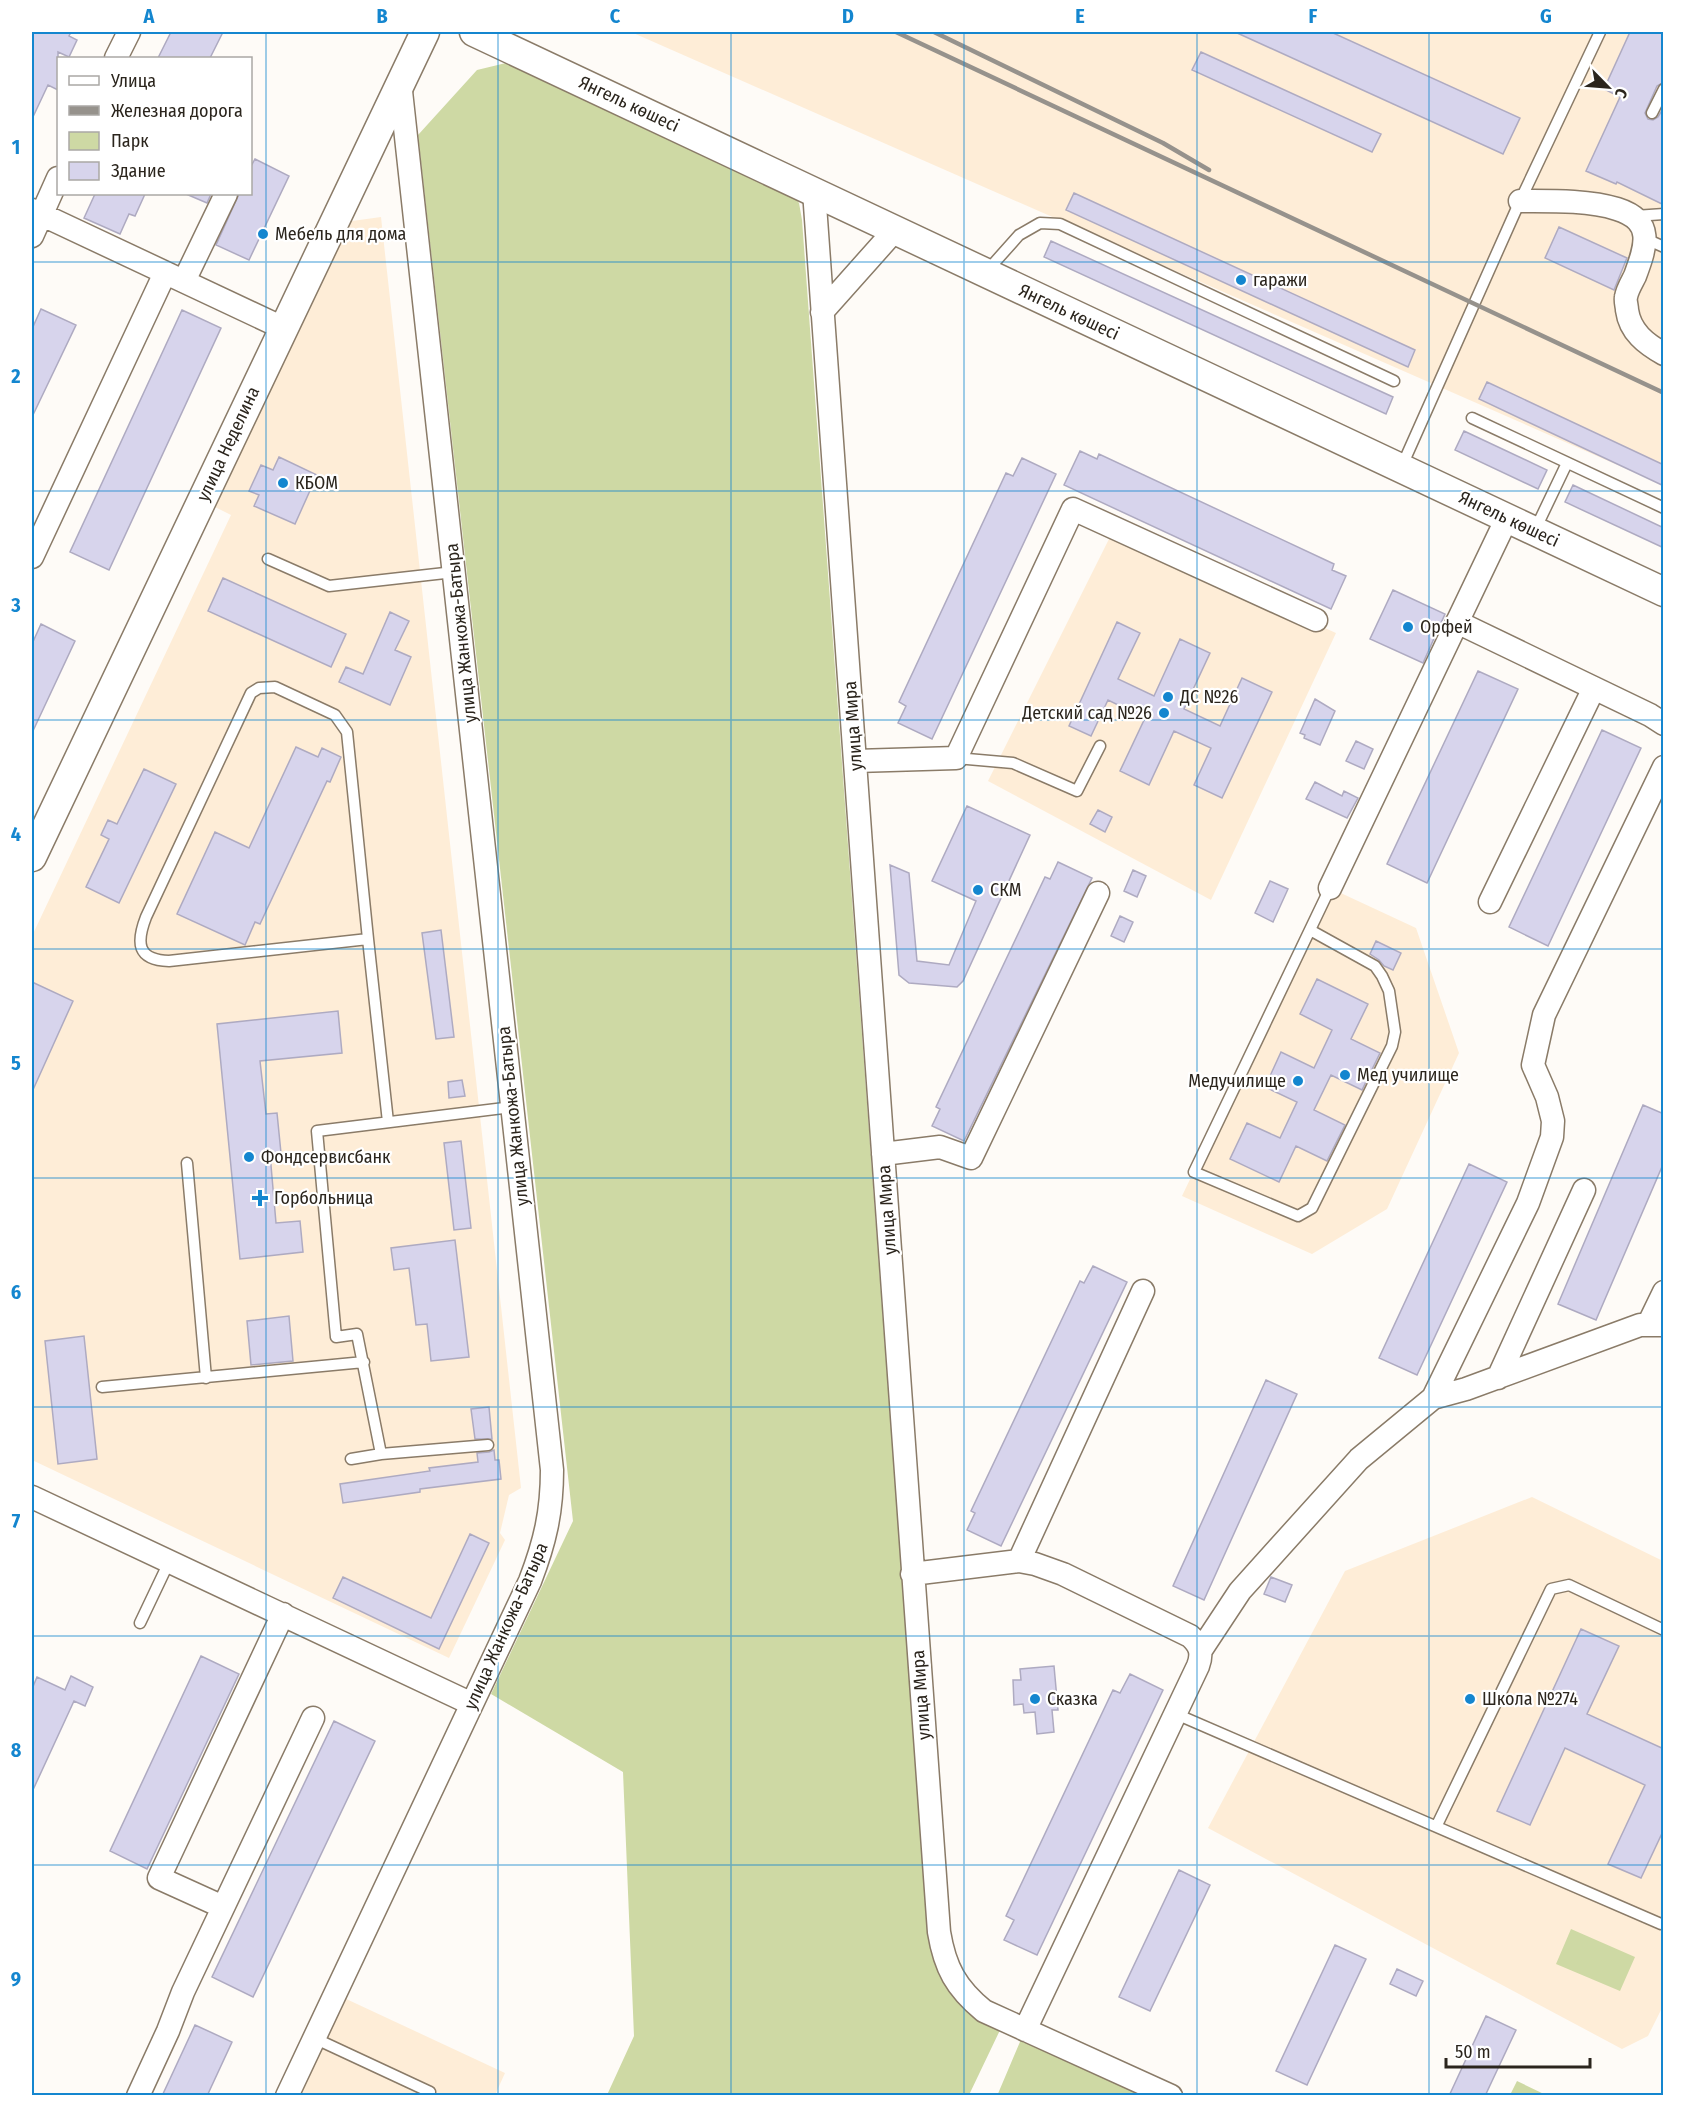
<svg xmlns="http://www.w3.org/2000/svg" width="1695" height="2127" viewBox="0 0 1695 2127" font-family="'Fira Sans Condensed',sans-serif">
	<style>
		.built { fill: #feedd7 }
		.green { fill: #ced9a4 }
		.building { fill: #d7d4ec; stroke: #aeaac1; stroke-width: 1.5 }
		.lines { fill: none; stroke-linecap: round; stroke-linejoin: round }
		.service-casing { stroke: #8a7b68; stroke-width: 13 }
		.minor-casing { stroke: #8a7b68; stroke-width: 25 }
		.tertiary-casing { stroke: #8a7b68; stroke-width: 31 }
		.service { stroke: #fff; stroke-width: 10 }
		.minor { stroke: #fff; stroke-width: 22 }
		.tertiary { stroke: #fff; stroke-width: 28 }
		.rail { stroke: #96928c; stroke-width: 4.5 }
		.grid { fill: none; stroke: #1486cf; stroke-width: 1.5; stroke-opacity: 0.55 }
		.poi-dot { fill: #1486cf; stroke: #fff; stroke-width: 2 }
		.labels { text-anchor: middle; dominant-baseline: central; stroke-width: 4.5; stroke-linejoin: round; paint-order: stroke }
		.street-label { font-size: 18px; fill: #2b251d; stroke: #fff }
		.poi-label { font-size: 18px; fill: #2b251d; stroke: #fff; text-anchor: start }
		.neatline { fill: none; stroke: #1486cf; stroke-width: 2 }
		.grid-label { font-size: 20px; text-anchor: middle; font-weight: bold; fill: #1486cf }
	</style>
	<rect width="100%" height="100%" fill="#fefbf7"/>
	<path class="built" d="M631 32H1663V485Z
		M381 217 521 1488 509 1495 500 1533 505 1540 449 1658 32 1460V936L231 515 213 506 345 222Z
		M1112 533 1336 633 1211 900 988 781Z
		M1330 888 1416 928 1459 1053 1387 1209 1312 1254 1182 1196Z
		M1532 1497 1663 1561 1664 2004 1648 2036 1622 2049 1208 1828 1345 1571Z
		M342 1997 505 2073 495 2095 297 2096Z"/>
	<path class="green" d="M506 63 792 193 799 203 802 220 928 1931 1001 2028 969 2095H607L634 2036 623 1772 491 1694 573 1521 418 135 477 70Z
		M1571 1929 1635 1957 1620 1991 1556 1964Z
		M1025 2030 1170 2096H997Z
		M1517 2081 1546 2095H1510Z"/>
	<path class="building" d="M32 32H71L69 36 77 40 69 57 58 52V90L48 85 32 119Z
		M171 32H223L210 58H158Z
		M1235 32H1331L1520 118 1503 154Z
		M1630 32H1664V82L1657 86 1645 113 1648 119 1653 120 1658 117 1664 107V205L1617 182 1616 184 1586 171 1620 97 1604 89Z
		M1201 52 1381 134 1372 152 1192 70Z
		M255 159 289 176 249 260 216 245 239 194H250V168Z
		M1074 193 1415 350 1408 367 1066 210Z
		M95 194H145L135 216 129 214 120 234 84 218Z
		M186 194H211L207 203Z
		M1559 227 1627 258 1614 290 1545 258Z
		M1051 241 1393 397 1386 414 1044 257Z
		M41 309 76 325 32 417V329Z
		M182 310 221 328 109 570 70 552Z
		M1487 382 1664 465V486L1479 399Z
		M1464 431 1547 470 1538 489 1455 450Z
		M1080 451 1097 459 1099 454 1334 564 1332 570 1346 576 1331 609 1064 485Z
		M279 457 317 475 295 524 254 506 259 495 249 491 261 465 273 470Z
		M1022 458 1056 474 932 739 898 723 906 706 899 702 1006 473 1013 476Z
		M1573 485 1664 528V548L1565 502Z
		M223 578 346 634 331 667 208 611Z
		M1393 590 1445 614 1423 663 1370 639Z
		M390 612 409 621 395 650 411 657 390 705 339 682 346 667 363 674Z
		M1117 622 1140 633 1118 679 1154 696 1180 639 1210 653 1184 709 1220 726 1242 678 1272 692 1222 798 1194 785 1211 748 1174 731 1149 785 1120 771 1145 718 1108 700 1091 736 1069 726Z
		M41 624 75 641 32 733V644Z
		M1478 671 1518 689 1427 883 1387 864Z
		M1315 699 1335 711 1320 745 1304 738 1305 735 1300 733Z
		M1602 730 1641 748 1548 946 1509 927Z
		M1356 741 1373 749 1364 769 1346 761Z
		M296 747 318 757 322 748 341 757 330 782 327 781 260 924 255 922 245 945 177 914 215 832 249 848Z
		M144 769 176 784 119 903 86 887 109 839 101 835 108 820 117 824Z
		M1315 782 1342 796 1344 791 1358 798 1347 818 1306 799Z
		M967 806 1030 835 963 981 957 987 909 983 899 975 890 865 909 873 917 961 949 965 976 901 932 881Z
		M1098 810 1112 817 1105 832 1090 824Z
		M1058 862 1092 878 964 1141 932 1126 940 1109 936 1107 1045 877 1050 879Z
		M1133 870 1146 876 1137 897 1124 891Z
		M1270 881 1288 889 1273 922 1255 913Z
		M1120 916 1133 922 1124 942 1111 936Z
		M441 930 454 1037 436 1039 422 933Z
		M1376 941 1401 953 1393 970 1384 966 1379 960 1370 954Z
		M1317 979 1368 1004 1351 1039 1380 1053 1362 1090 1331 1075 1314 1110 1345 1125 1327 1161 1296 1146 1279 1182 1230 1159 1247 1123 1280 1138 1297 1102 1265 1087 1281 1052 1314 1068 1332 1030 1300 1014Z
		M32 982 73 1001 32 1092Z
		M338 1011 342 1053 260 1061 266 1114 277 1113 281 1153 270 1154 276 1223 300 1221 303 1252 240 1259 217 1024Z
		M462 1080 465 1096 449 1098 448 1082Z
		M1643 1105 1664 1114V1162L1596 1320 1558 1304Z
		M461 1141 471 1228 454 1230 444 1143Z
		M1469 1164 1507 1182 1417 1375 1379 1358Z
		M455 1240 469 1357 431 1361 427 1324 416 1325 409 1268 394 1270 391 1248Z
		M1093 1266 1127 1282 1001 1546 967 1530 975 1513 971 1511 1080 1281 1084 1283Z
		M289 1316 293 1361 251 1365 247 1321Z
		M84 1336 97 1459 58 1464 45 1341Z
		M1266 1380 1297 1394 1204 1600 1173 1586Z
		M489 1407 492 1439H475L471 1409Z
		M494 1450 495 1460H499L501 1479 420 1489V1492L343 1503 340 1484 430 1471 429 1468 478 1462 477 1453 489 1452Z
		M470 1534 489 1543 439 1649 333 1598 343 1577 431 1618Z
		M1271 1577 1292 1585 1285 1602 1264 1594Z
		M1581 1629 1619 1646 1587 1714 1664 1749V1829L1641 1878 1608 1864 1645 1785 1565 1748 1530 1825 1497 1811Z
		M201 1656 239 1674 147 1869 110 1851Z
		M1054 1666 1058 1710H1052L1054 1732 1037 1734 1035 1712 1024 1713 1023 1704 1014 1705 1013 1680H1021L1020 1669Z
		M1130 1674 1163 1690 1037 1955 1004 1940 1014 1920 1006 1916 1113 1690 1120 1693Z
		M71 1676 93 1687 85 1706 74 1701 32 1792V1689L37 1677 65 1690Z
		M334 1721 375 1741 253 1997 212 1977Z
		M1179 1870 1210 1885 1150 2011 1119 1997Z
		M1335 1945 1366 1959 1307 2085 1276 2071Z
		M1397 1969 1423 1981 1416 1996 1390 1984Z
		M1486 2016 1516 2030 1485 2096H1449Z
		M195 2025 232 2042 207 2096H162Z"/>
	<g class="lines">
		<g class="service-casing">
			<path id="service" d="M1652 113 1664 89
				M1635 216 1664 214
				M1646 239 1664 247
				M987 271 1019 235 1040 223 1060 224 1394 381
				M1472 418 1664 508
				M1401 468 1520 201 1600 32
				M1535 530 1567 463
				M268 559 329 586 454 572
				M956 758 1013 763 1077 791 1100 746
				M1310 930 1375 966 1382 976 1389 991 1395 1032 1392 1046 1312 1208 1298 1216 1194 1172 1330 888
				M368 939 347 732 335 715 275 687 259 688 251 693 146 917C136 943 137 960 169 961L368 939 388 1122
				M187 1163 206 1378
				M102 1387 364 1362
				M381 1454 357 1334 336 1337 317 1131 512 1107
				M351 1459 381 1454 488 1445
				M140 1623 169 1562
				M1176 1714 1661 1924 1664 1923
				M1437 1825 1551 1589 1569 1585 1664 1630
				M314 2038 430 2092 428 2096"/>
		</g>
		<g class="minor-casing">
			<path id="minor" d="M116 58 129 32
				M814 191 939 1932C945 1968 956 1988 984 2011L1171 2096
				M1520 201C1550 201 1589 200 1617 209 1655 221 1646 246 1635 276 1632 282 1627 290 1626 297 1625 301 1627 306 1627 310 1630 332 1646 344 1664 354
				M32 210 283 328
				M32 236 58 178
				M184 281 226 194
				M822 312 895 230
				M32 557 165 273
				M1457 622 1650 715 1664 724
				M856 761 956 758 1073 509 1316 620
				M1330 888 1507 518
				M1490 902 1594 688
				M883 1154 940 1147 971 1158 1098 893
				M1648 1325 1664 1292
				M1498 1378 1584 1190
				M1433 1398 1466 1389 1640 1325H1664
				M32 1497 472 1704
				M1019 1561 1143 1291
				M912 1574 1019 1561 1035 1564 1063 1574 1190 1636C1200 1645 1203 1653 1198 1666L1025 2030
				M1201 1650 1240 1591 1359 1459 1433 1398 1528 1203 1552 1137 1553 1121 1547 1097 1533 1065 1544 1015 1664 767
				M223 1907 159 1878 283 1614
				M138 2096 168 2031 183 1992 313 1718
				M287 2096 530 1581C545 1542 552 1512 552 1470L400 82"/>
		</g>
		<g class="tertiary-casing">
			<path id="tertiary" d="M474 32 1664 592
				M32 857 425 32"/>
		</g>
		<use href="#service" class="service"/>
		<use href="#minor" class="minor"/>
		<use href="#tertiary" class="tertiary"/>
		<path class="rail" d="M896 32 1664 393
			M934 32 1163 143 1209 170"/>
	</g>
	<path class="grid" d="M266 32V2096M498 32V2096M731 32V2096M964 32V2096M1197 32V2096M1429 32V2096M32 262H1664M32 491H1664M32 720H1664M32 949H1664M32 1178H1664M32 1407H1664M32 1636H1664M32 1865H1664"/>
	<g class="poi-dot">
		<circle cx="263" cy="234" r="6"/>
		<circle cx="1241" cy="280" r="6"/>
		<circle cx="283" cy="483" r="6"/>
		<circle cx="1408" cy="627" r="6"/>
		<circle cx="1168" cy="697" r="6"/>
		<circle cx="1164" cy="713" r="6"/>
		<circle cx="978" cy="890" r="6"/>
		<circle cx="1345" cy="1075" r="6"/>
		<circle cx="1298" cy="1081" r="6"/>
		<circle cx="249" cy="1157" r="6"/>
		<path d="M257 1189h6v6h6v6h-6v6h-6v-6h-6v-6h6z"/>
		<circle cx="1035" cy="1699" r="6"/>
		<circle cx="1470" cy="1699" r="6"/>
	</g>
	<g class="labels">
		<g class="street-label">
			<text transform="translate(629 104) rotate(25)">Янгель көшесі</text>
			<text transform="translate(1069 312) rotate(25)">Янгель көшесі</text>
			<text transform="translate(228 444) rotate(-65)">улица Неделина</text>
			<text transform="translate(1509 519) rotate(25)">Янгель көшесі</text>
			<text transform="translate(461 633) rotate(-96)">улица Жанкожа-Батыра</text>
			<text transform="translate(853 726) rotate(-94)">улица Мира</text>
			<text transform="translate(513 1116) rotate(-96)">улица Жанкожа-Батыра</text>
			<text transform="translate(887 1210) rotate(-94)">улица Мира</text>
			<text transform="translate(506 1626) rotate(-66)">улица Жанкожа-Батыра</text>
			<text transform="translate(921 1695) rotate(-94)">улица Мира</text>
		</g>
		<g class="poi-label">
			<text x="275" y="234">Мебель для дома</text>
			<text x="1253" y="280">гаражи</text>
			<text x="295" y="483">КБОМ</text>
			<text x="1420" y="627">Орфей</text>
			<text x="1180" y="697">ДС №26</text>
			<text x="1152" y="713" text-anchor="end">Детский сад №26</text>
			<text x="990" y="890">СКМ</text>
			<text x="1357" y="1075">Мед училище</text>
			<text x="1286" y="1081" text-anchor="end">Медучилище</text>
			<text x="261" y="1157">Фондсервисбанк</text>
			<text x="274" y="1198">Горбольница</text>
			<text x="1047" y="1699">Сказка</text>
			<text x="1482" y="1699">Школа №274</text>
		</g>
	</g>
	<rect width="1695" height="2127" fill="none" stroke="#ffffff" stroke-width="66"/>
	<rect x="57" y="57" width="195" height="138" fill="#ffffff" stroke="#aaa8a5" stroke-width="1.5"/>
	<rect x="69" y="76" width="30" height="9" fill="#ffffff" stroke="#aaa8a5" stroke-width="1.5"/>
	<text x="111" y="87" font-size="18" fill="#2b251d">Улица</text>
	<rect x="69" y="106" width="30" height="9" fill="#96928c" stroke="#aaa8a5" stroke-width="1.5"/>
	<text x="111" y="117" font-size="18" fill="#2b251d">Железная дорога</text>
	<rect x="69" y="132" width="30" height="18" fill="#ced9a4" stroke="#aaa8a5" stroke-width="1.5"/>
	<text x="111" y="147" font-size="18" fill="#2b251d">Парк</text>
	<rect x="69" y="162" width="30" height="18" fill="#d7d4ec" stroke="#aaa8a5" stroke-width="1.5"/>
	<text x="111" y="177" font-size="18" fill="#2b251d">Здание</text>
	<g transform="translate(1608 87) rotate(115)" stroke="#ffffff" stroke-width="4.5" paint-order="stroke">
	<path d="M0-4.5L10 22L0 15L-10 22Z" fill="#2b251d"/>
	<text y="-9" font-size="16" font-weight="bold" text-anchor="middle" fill="#2b251d">С</text>
	</g>
	<path d="M1446 2058v9h144v-9" fill="none" stroke="#2b251d" stroke-width="3"/>
	<text x="1455" y="2058" font-size="18" fill="#2b251d" stroke="#ffffff" stroke-width="4.5" paint-order="stroke">50 m</text>
	<rect x="33" y="33" width="1629" height="2061" class="neatline"/>
	<g class="grid-label">
		<text x="149" y="23">A</text>
		<text x="382" y="23">B</text>
		<text x="615" y="23">C</text>
		<text x="848" y="23">D</text>
		<text x="1080" y="23">E</text>
		<text x="1313" y="23">F</text>
		<text x="1546" y="23">G</text>
		<text x="16" y="154">1</text>
		<text x="16" y="383">2</text>
		<text x="16" y="612">3</text>
		<text x="16" y="841">4</text>
		<text x="16" y="1070">5</text>
		<text x="16" y="1299">6</text>
		<text x="16" y="1528">7</text>
		<text x="16" y="1757">8</text>
		<text x="16" y="1986">9</text>
	</g>
</svg>
